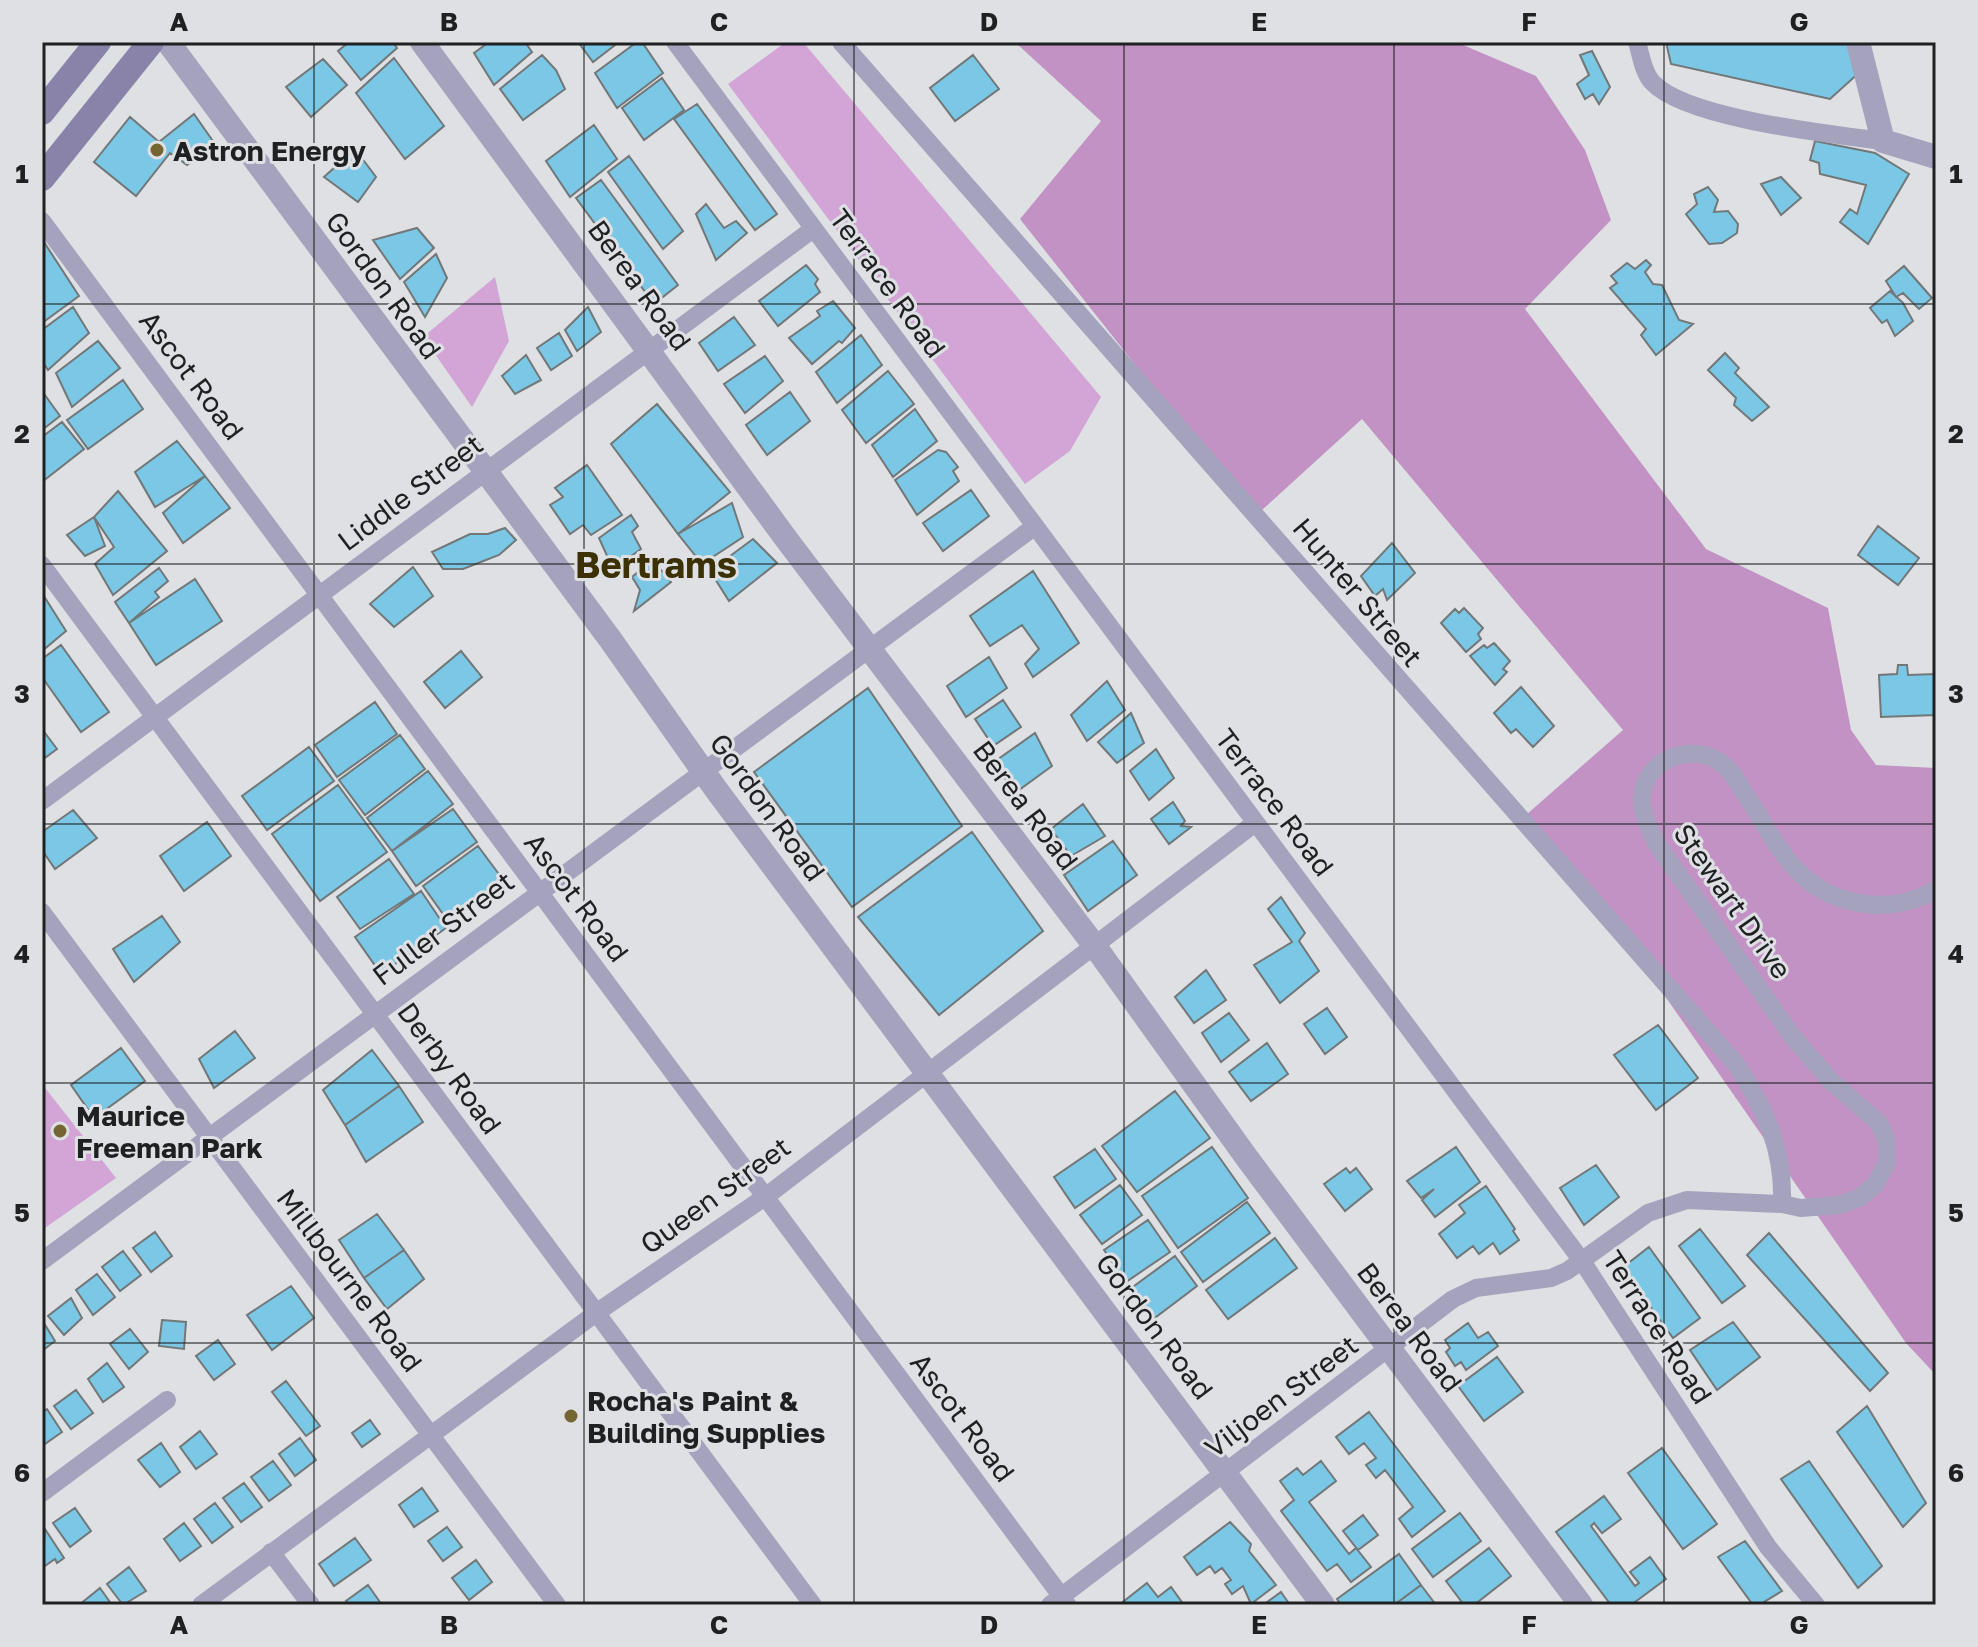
<svg xmlns="http://www.w3.org/2000/svg" width="1978" height="1647" viewBox="0 0 1978 1647" font-family="'Golos Text',sans-serif">
	<style>
		.green { fill: #d3a5d6 }
		.forest { fill: #c192c3 }
		.building { fill: #7bc7e6; stroke: #727778; stroke-width: 2 }
		.lines { fill: none; stroke-linecap: round; stroke-linejoin: round }
		.minor { stroke: #a5a2bd; stroke-width: 18 }
		.tertiary { stroke: #a5a2bd; stroke-width: 24 }
		.secondary { stroke: #8983aa; stroke-width: 26 }
		.grid { fill: none; stroke: #1f2021; stroke-width: 2; stroke-opacity: 0.55 }
		.poi-dot { fill: #746532; stroke: #dee0e4; stroke-width: 3 }
		.labels { text-anchor: middle; dominant-baseline: central; stroke-width: 6; stroke-linejoin: round; paint-order: stroke }
		.poi-label { font-size: 28px; font-weight: bold; fill: #1f2021; stroke: #dee0e4; text-anchor: start }
		.street-label { font-size: 28px; fill: #1f2021; stroke: #dee0e4 }
		.district-label { font-size: 36px; font-weight: bold; fill: #3c3005; stroke: #dee0e4 }
		.neatline { fill: none; stroke: #1f2021; stroke-width: 3 }
		.grid-label { font-size: 26px; text-anchor: middle; font-weight: bold; fill: #1f2021 }
	</style>
	<rect width="100%" height="100%" fill="#dee0e4"/>
	<path class="green" d="M786 42H803L1101 397 1070 451 1025 484 728 84Z
		M495 277 509 341 472 407 423 337Z
		M42 1084 116 1178 42 1230Z"/>
	<path class="forest" d="M1015 42H1456L1536 76 1585 150 1611 220 1525 309 1706 549 1828 608 1851 730 1876 765 1936 768V1375L1906 1343 1599 901 1519 821 1623 730 1362 419 1262 510 1171 410 1020 219 1101 121Z"/>
	<path class="building" d="M349 42H393L397 48 361 80 338 51Z
		M489 42H525L532 52 494 85 474 53Z
		M578 42H619L593 62Z
		M637 42H642L663 73 617 108 595 73Z
		M1666 42H1853L1861 71 1830 99 1671 64Z
		M1592 51 1610 87 1599 104 1593 94 1585 99 1577 84 1589 75 1580 55Z
		M542 55 556 70 565 89 523 120 500 89Z
		M973 55 999 89 955 121 930 88Z
		M394 58 444 126 405 159 356 93Z
		M323 59 347 85 311 117 286 87Z
		M662 78 684 110 644 140 622 108Z
		M697 104 777 214 755 230 674 119Z
		M194 114 215 144 187 165 170 153 136 196 94 162 130 117 159 142Z
		M594 125 617 159 570 197 546 161Z
		M1815 141 1875 153 1909 174 1868 244 1840 222 1850 209 1857 214 1866 185 1820 174 1819 163 1810 160Z
		M355 149 376 177 358 202 324 177Z
		M629 156 683 231 663 249 608 172Z
		M1781 177 1801 198 1781 215 1761 184Z
		M601 180 678 285 654 304 576 198Z
		M1708 187 1718 200 1714 212 1728 211 1738 224 1737 233 1722 243 1709 244 1686 214 1697 204 1694 194Z
		M706 204 724 228 736 221 747 233 716 260 696 214Z
		M417 228 434 248 400 279 373 240Z
		M42 239 79 296 42 323Z
		M436 254 447 278 425 317 404 282Z
		M1646 260 1651 265 1645 272 1653 284 1662 285 1679 320 1693 324 1656 355 1641 335 1646 329 1610 288 1617 283 1611 276 1627 263 1635 269Z
		M806 265 818 279 815 284 820 292 778 326 759 301Z
		M1904 266 1932 298 1919 309 1903 293 1896 297 1886 281Z
		M1890 291 1903 303 1913 321 1895 336 1887 320 1882 323 1870 308Z
		M833 301 855 328 842 343 839 341 812 364 789 338 820 316 817 311Z
		M73 307 89 333 48 370 42 361V330Z
		M588 307 601 332 577 351 565 330Z
		M734 317 755 345 718 371 699 343Z
		M559 333 572 356 551 370 537 348Z
		M861 335 882 365 837 403 816 372Z
		M98 341 120 368 72 407 56 373Z
		M1725 353 1739 368 1735 373 1769 407 1752 421 1734 405 1736 398 1708 370Z
		M526 355 541 380 515 394 502 376Z
		M765 356 783 381 745 413 724 384Z
		M888 371 914 404 866 443 842 410Z
		M123 380 143 409 88 449 67 420Z
		M42 391 60 416 42 430Z
		M790 392 810 421 767 455 746 425Z
		M657 404 730 492 678 534 611 444Z
		M915 409 937 441 893 477 872 445Z
		M62 422 84 449 42 482V437Z
		M177 441 205 476 155 507 135 472Z
		M938 450 946 452 958 467 953 471 959 481 917 515 895 480Z
		M587 465 622 515 591 535 583 525 570 534 550 505 563 497 555 488Z
		M205 476 230 508 183 543 163 513Z
		M971 490 989 516 943 551 923 523Z
		M118 491 167 551 113 595 95 564 114 547 94 517Z
		M732 503 743 537 702 564 678 534Z
		M631 515 638 526 632 532 641 549 613 569 599 538Z
		M94 517 105 546 85 556 67 535Z
		M1878 526 1919 558 1898 585 1858 555Z
		M505 528 516 540 499 555 463 569H443L432 552 470 534H488Z
		M753 539 777 563 729 601 710 571Z
		M1392 543 1415 573 1387 600 1383 589 1375 596 1361 576Z
		M656 557V564L671 582 634 611 640 590 632 577Z
		M413 567 433 596 394 627 370 604Z
		M159 568 168 581 155 592 159 597 129 623 115 602Z
		M1033 571 1079 643 1033 677 1025 664 1039 649 1022 625 990 646 970 616Z
		M195 579 222 621 156 665 129 623Z
		M42 593 66 631 42 651Z
		M1464 608 1483 628 1478 634 1481 639 1466 652 1441 623 1455 609 1459 613Z
		M1494 643 1510 661 1503 669 1507 672 1495 685 1470 656 1484 645 1487 648Z
		M61 645 109 712 81 732 42 677V659Z
		M461 651 482 677 445 708 424 682Z
		M989 657 1007 688 966 717 947 686Z
		M1898 665H1907L1908 675 1936 674V715L1881 717 1879 675 1897 674Z
		M1107 681 1125 710 1087 741 1071 715Z
		M1521 687 1554 726 1533 747 1516 729 1511 733 1494 713Z
		M868 688 962 826 852 907 754 772Z
		M1003 700 1021 727 993 746 975 719Z
		M375 702 397 734 337 777 315 745Z
		M1131 713 1144 743 1117 763 1098 742Z
		M42 729 57 749 42 760Z
		M1035 733 1052 766 1015 793 994 762Z
		M400 735 425 769 365 815 339 780Z
		M309 747 334 781 267 830 242 796Z
		M1156 749 1174 778 1149 800 1130 771Z
		M428 771 453 804 392 851 367 818Z
		M338 785 387 852 320 901 272 834Z
		M1173 802 1185 821 1181 826 1191 827 1169 844 1151 819Z
		M1083 804 1105 836 1071 856 1051 829Z
		M453 809 477 842 416 886 392 851Z
		M73 810 97 838 55 869 42 850V832Z
		M207 822 231 856 184 891 160 856Z
		M972 832 1043 931 939 1015 858 917Z
		M1113 841 1137 875 1088 911 1064 875Z
		M478 846 504 881 448 921 423 886Z
		M389 859 414 894 360 929 337 897Z
		M421 891 446 928 381 974 355 937Z
		M1281 897 1305 933 1299 941 1319 971 1280 1003 1254 965 1292 942 1268 909Z
		M162 916 180 942 134 982 113 949Z
		M1206 970 1226 1000 1194 1023 1175 997Z
		M1327 1008 1347 1037 1325 1054 1304 1024Z
		M1229 1013 1249 1040 1221 1062 1202 1033Z
		M1658 1025 1698 1078 1656 1110 1614 1055Z
		M235 1031 255 1058 214 1088 199 1059Z
		M1267 1043 1288 1074 1251 1101 1229 1072Z
		M121 1048 145 1081 94 1118 71 1085Z
		M372 1050 399 1086 345 1125 323 1090Z
		M399 1086 423 1122 366 1162 345 1125Z
		M1175 1091 1210 1138 1137 1192 1102 1146Z
		M1212 1147 1248 1198 1178 1248 1142 1196Z
		M1456 1147 1480 1182 1435 1217 1422 1200 1434 1189 1421 1198 1407 1181Z
		M1095 1149 1116 1179 1075 1208 1054 1177Z
		M1596 1165 1619 1197 1584 1225 1560 1188Z
		M1346 1168 1350 1173 1356 1168 1372 1189 1345 1211 1324 1184Z
		M1120 1185 1142 1215 1102 1244 1080 1215Z
		M1486 1186 1515 1229 1513 1231 1519 1240 1500 1254 1493 1243 1479 1254 1473 1246 1457 1258 1439 1234 1465 1213 1459 1205Z
		M1247 1202 1270 1233 1203 1282 1181 1252Z
		M377 1214 404 1250 364 1278 339 1240Z
		M1148 1220 1170 1252 1126 1282 1104 1250Z
		M1700 1229 1745 1286 1722 1303 1679 1246Z
		M155 1232 172 1256 151 1272 133 1248Z
		M1769 1233 1888 1373 1870 1391 1747 1255Z
		M1275 1238 1297 1268 1228 1319 1206 1290Z
		M1649 1247 1700 1318 1673 1338 1622 1268Z
		M404 1250 424 1279 387 1309 364 1278Z
		M123 1251 141 1275 120 1291 102 1267Z
		M1175 1256 1197 1286 1152 1320 1130 1289Z
		M97 1274 115 1297 93 1315 76 1290Z
		M291 1286 314 1318 272 1350 247 1315Z
		M71 1298 82 1318 64 1335 48 1316Z
		M42 1320 55 1341 42 1351Z
		M162 1320 186 1322 184 1349 159 1346Z
		M1733 1322 1760 1357 1717 1390 1690 1350Z
		M1468 1323 1478 1338 1488 1332 1498 1346 1466 1370 1461 1362 1455 1366 1446 1352 1450 1348 1445 1340Z
		M130 1329 148 1352 129 1369 110 1344Z
		M218 1340 235 1364 214 1380 196 1356Z
		M1497 1357 1523 1392 1484 1421 1458 1386Z
		M107 1363 124 1387 103 1402 88 1379Z
		M286 1381 320 1426 306 1436 272 1392Z
		M76 1390 93 1413 71 1429 54 1406Z
		M1867 1406 1926 1503 1903 1527 1837 1432Z
		M47 1409 62 1432 42 1446V1412Z
		M1369 1412 1445 1511 1412 1537 1399 1519 1413 1507 1385 1470 1376 1478 1366 1465 1376 1458 1364 1443 1349 1454 1336 1437Z
		M370 1420 380 1434 362 1447 352 1433Z
		M200 1431 217 1454 196 1469 180 1447Z
		M300 1438 316 1460 295 1476 279 1454Z
		M161 1443 180 1472 160 1487 138 1460Z
		M1662 1448 1717 1524 1683 1549 1628 1473Z
		M273 1461 291 1485 269 1501 251 1477Z
		M1321 1461 1336 1481 1309 1502 1349 1554 1356 1548 1371 1567 1351 1582 1337 1564 1327 1571 1281 1511 1294 1500 1280 1481 1297 1468 1303 1475Z
		M1809 1461 1882 1566 1858 1588 1781 1479Z
		M244 1483 262 1507 241 1522 223 1498Z
		M422 1488 438 1511 414 1527 399 1505Z
		M1604 1496 1621 1519 1602 1533 1594 1523 1591 1526 1635 1586 1639 1583 1630 1572 1650 1557 1666 1579 1631 1605H1611L1556 1532Z
		M215 1503 233 1527 212 1543 194 1519Z
		M75 1508 91 1531 70 1547 53 1523Z
		M1460 1513 1481 1541 1433 1577 1412 1549Z
		M1363 1515 1378 1535 1358 1550 1343 1531Z
		M1230 1522 1251 1544 1249 1551 1276 1585 1251 1604 1243 1586 1232 1594 1225 1584 1231 1580 1222 1568 1215 1573 1210 1566 1197 1575 1184 1557Z
		M184 1523 201 1546 180 1561 164 1539Z
		M447 1527 462 1547 443 1561 428 1541Z
		M45 1529 64 1558 57 1563 55 1559 42 1568Z
		M355 1538 371 1560 334 1586 319 1564Z
		M1745 1541 1782 1591 1759 1605H1753L1718 1557Z
		M1489 1548 1511 1576 1474 1605H1464L1446 1581Z
		M1399 1554 1421 1585 1394 1605H1341L1337 1599Z
		M476 1560 492 1582 469 1600 452 1578Z
		M129 1567 146 1591 123 1605 107 1584Z
		M1147 1583 1158 1597 1171 1587 1184 1605H1119Z
		M368 1585 382 1605H349L346 1601Z
		M1421 1585 1436 1605H1394Z
		M100 1588 112 1605H79Z
		M1281 1592 1290 1605H1263Z"/>
	<g class="lines">
		<path class="minor" d="M675 42 1582 1261 1768 1547 1816 1605
			M841 42 1736 1064C1765 1109 1784 1149 1782 1204
			M1637 42C1641 55 1643 72 1652 82 1686 119 1831 134 1883 141
			M42 221 1067 1604
			M42 565 813 1605
			M42 801 813 229
			M42 912 557 1605
			M42 1261 1034 527
			M42 1493 167 1400
			M271 1552 311 1605
			M201 1605 596 1313 765 1197 1255 823
			M1050 1605 1453 1299 1476 1288 1551 1278 1567 1271 1648 1213 1687 1200 1782 1204 1801 1208 1839 1205 1859 1198 1875 1185 1887 1163V1142L1879 1123 1831 1081 1793 1037 1656 843C1650 829 1641 813 1642 797 1645 762 1684 744 1715 759 1729 766 1738 782 1746 795 1779 847 1798 896 1866 904 1889 907 1917 902 1936 889"/>
		<path class="tertiary" d="M168 42 610 639 715 788 1323 1605
			M422 42 787 540 1094 945 1247 1158 1581 1605
			M1858 42 1883 141 1936 157"/>
		<path class="secondary" d="M42 112 98 42
			M42 178 151 42"/>
	</g>
	<path class="grid" d="M314 42V1605M584 42V1605M854 42V1605M1124 42V1605M1394 42V1605M1664 42V1605M42 304H1936M42 564H1936M42 824H1936M42 1083H1936M42 1343H1936"/>
	<g class="poi-dot">
		<circle cx="157" cy="150" r="8"/>
		<circle cx="60" cy="1131" r="8"/>
		<circle cx="571" cy="1416" r="8"/>
	</g>
	<g class="labels">
		<g class="poi-label">
			<text x="173" y="150">Astron Energy</text>
			<text x="76" y="1115">Maurice<tspan x="76" dy="32">Freeman Park</tspan></text>
			<text x="587" y="1400">Rocha's Paint &amp;<tspan x="587" dy="32">Building Supplies</tspan></text>
		</g>
		<g class="street-label">
			<text transform="translate(888 283) rotate(54)">Terrace Road</text>
			<text transform="translate(384 285) rotate(54)">Gordon Road</text>
			<text transform="translate(640 285) rotate(54)">Berea Road</text>
			<text transform="translate(192 375) rotate(53)">Ascot Road</text>
			<text transform="translate(410 492) rotate(-37)">Liddle Street</text>
			<text transform="translate(1358 592) rotate(50)">Hunter Street</text>
			<text transform="translate(1275 802) rotate(53)">Terrace Road</text>
			<text transform="translate(1026 805) rotate(53)">Berea Road</text>
			<text transform="translate(768 807) rotate(54)">Gordon Road</text>
			<text transform="translate(577 897) rotate(53)">Ascot Road</text>
			<text transform="translate(1733 901) rotate(55)">Stewart Drive</text>
			<text transform="translate(443 928) rotate(-37)">Fuller Street</text>
			<text transform="translate(450 1068) rotate(54)">Derby Road</text>
			<text transform="translate(715 1195) rotate(-36)">Queen Street</text>
			<text transform="translate(350 1280) rotate(53)">Millbourne Road</text>
			<text transform="translate(1155 1326) rotate(53)">Gordon Road</text>
			<text transform="translate(1410 1327) rotate(53)">Berea Road</text>
			<text transform="translate(1658 1327) rotate(57)">Terrace Road</text>
			<text transform="translate(1281 1396) rotate(-37)">Viljoen Street</text>
			<text transform="translate(963 1417) rotate(53)">Ascot Road</text>
		</g>
		<g class="district-label">
			<text x="656" y="564">Bertrams</text>
		</g>
	</g>
	<rect width="1978" height="1647" fill="none" stroke="#dee0e4" stroke-width="88"/>
	<rect x="44" y="44" width="1890" height="1559" class="neatline"/>
	<g class="grid-label">
		<text x="179" y="31">A</text>
		<text x="449" y="31">B</text>
		<text x="719" y="31">C</text>
		<text x="989" y="31">D</text>
		<text x="1259" y="31">E</text>
		<text x="1529" y="31">F</text>
		<text x="1799" y="31">G</text>
		<text x="22" y="183">1</text>
		<text x="1956" y="183">1</text>
		<text x="22" y="443">2</text>
		<text x="1956" y="443">2</text>
		<text x="22" y="703">3</text>
		<text x="1956" y="703">3</text>
		<text x="22" y="963">4</text>
		<text x="1956" y="963">4</text>
		<text x="22" y="1222">5</text>
		<text x="1956" y="1222">5</text>
		<text x="22" y="1482">6</text>
		<text x="1956" y="1482">6</text>
		<text x="179" y="1634">A</text>
		<text x="449" y="1634">B</text>
		<text x="719" y="1634">C</text>
		<text x="989" y="1634">D</text>
		<text x="1259" y="1634">E</text>
		<text x="1529" y="1634">F</text>
		<text x="1799" y="1634">G</text>
	</g>
</svg>
